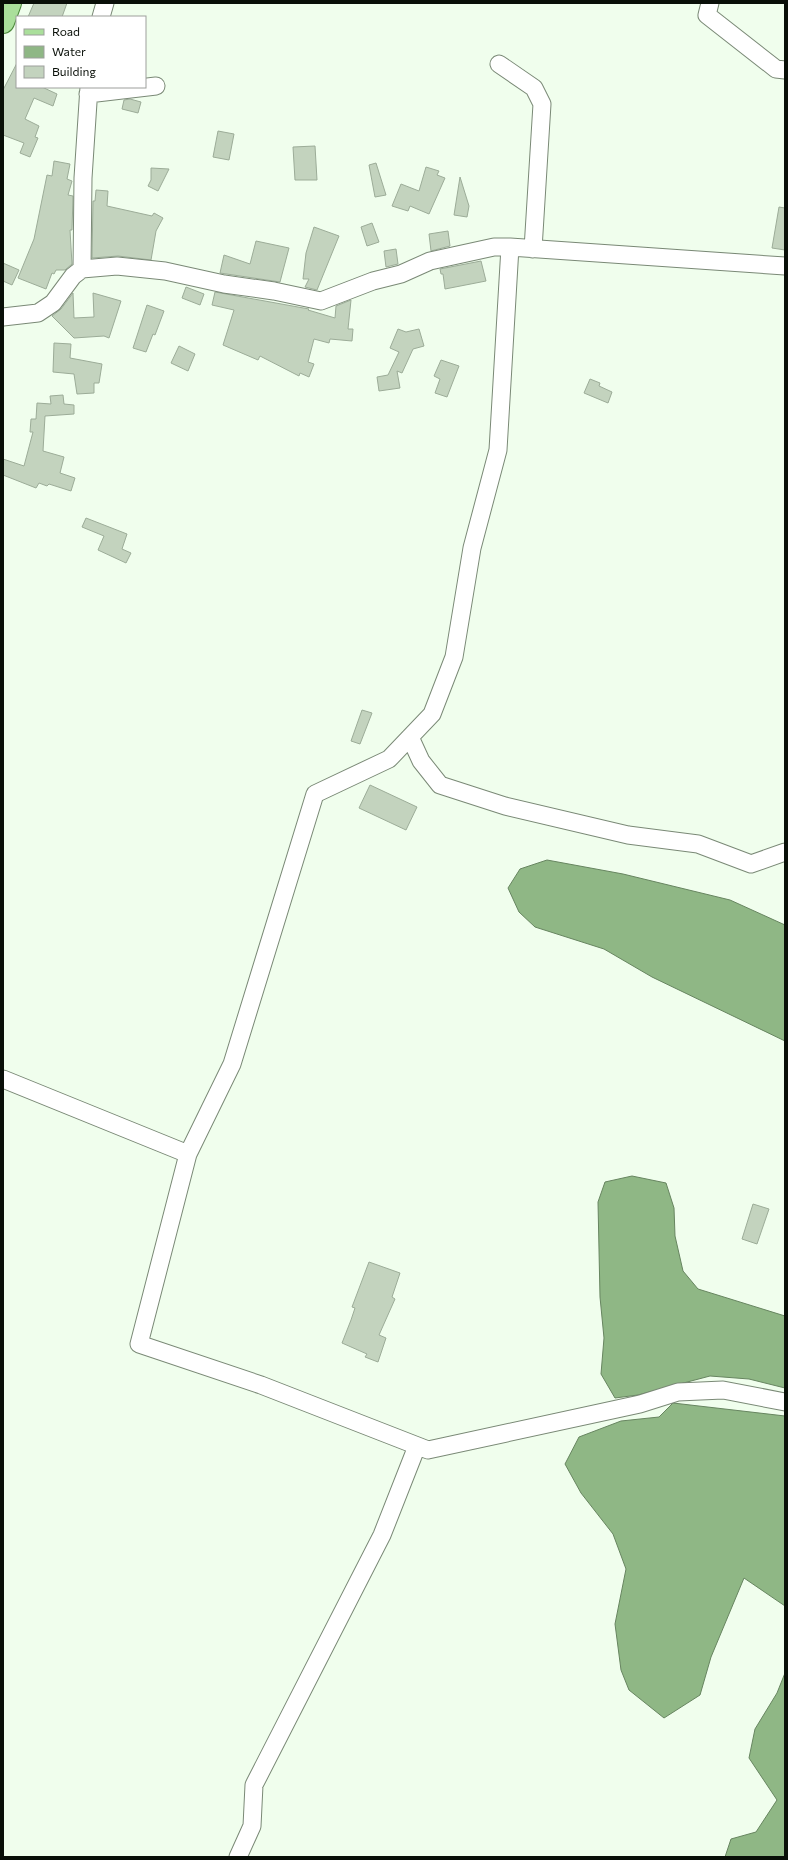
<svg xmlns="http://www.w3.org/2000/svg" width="788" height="1860" viewBox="0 0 788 1860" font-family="Commissioner,sans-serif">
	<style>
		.water { fill: #8fb785; stroke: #678560 }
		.building { fill: #c3d3be; stroke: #9cac98 }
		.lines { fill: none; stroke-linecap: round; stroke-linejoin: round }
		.minor-casing { stroke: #7a8976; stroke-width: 19 }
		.major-casing { stroke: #4d893c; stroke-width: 24 }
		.minor { stroke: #fff; stroke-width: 17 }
		.major { stroke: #aadf9b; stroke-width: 22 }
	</style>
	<rect width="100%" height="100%" fill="#f0feed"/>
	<path class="water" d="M547 860 623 874 730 900 785 925V1041L652 977 604 949 535 927 519 912 508 888 520 869Z
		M632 1176 666 1183 674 1208 675 1236 683 1271 698 1289 785 1316V1388L749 1379 710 1376 638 1395 615 1398 601 1374 604 1338 600 1297 598 1202 605 1182Z
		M673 1403 785 1416V1606L744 1578 711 1657 700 1695 664 1718 629 1690 621 1670 615 1624 626 1569 613 1534 581 1493 565 1464 579 1437 621 1421 659 1417Z
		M785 1673V1857H725L731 1839 756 1832 777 1800 749 1758 755 1729 777 1693Z"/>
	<path class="building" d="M34 3H67L62 17H28Z
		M17 63V87H42L57 94 53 106 34 98 25 119 39 126 35 137 38 138 30 157 20 153 24 143 3 135V90Z
		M130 99 141 102 138 113 122 109 124 100Z
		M218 131 234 134 229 160 213 157Z
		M315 146 317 180H295L293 147Z
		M54 161 70 164 67 179 72 181 68 195 73 196 72 230H70L72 264 65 270H56L54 274 52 273 46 289 18 278 34 239 47 175 52 176Z
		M376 163 386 195 375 197 369 165Z
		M426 167 439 171 437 175 445 178 429 214 410 206 408 211 392 206 401 184 419 191Z
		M151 168 169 169 158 191 148 186 151 180Z
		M460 177 469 206 467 217 454 215Z
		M96 190 108 191 107 206 152 216 154 213 163 218 156 231 151 260 118 256 92 258 93 201H95Z
		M779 207 785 208V250L772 248Z
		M372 223 379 242 367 246 361 227Z
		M314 227 339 236 317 290 305 287 309 279H303L306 253Z
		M448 231 450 246 431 251 429 234Z
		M256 241 289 248 280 282 220 273 224 255 250 264Z
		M396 249 398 264 386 267 384 251Z
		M481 261 486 281 445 289 443 274H441L440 269Z
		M3 263 19 270 12 285 3 281Z
		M186 287 204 294 200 305 182 298Z
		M215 292 309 309 308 310 335 318 336 306 351 300 348 329H353L352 341 330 339 329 343 314 339 308 362 314 364 309 377 300 373 299 376 260 356 258 360 223 345 234 310 212 305Z
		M73 293 74 318 94 317 93 293 121 301 109 338 104 336 74 338 52 316 61 309Z
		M147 305 164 311 155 335 153 334 146 352 133 348Z
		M398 329 406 332 419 329 424 346 413 349 402 373 397 371 400 388 379 391 377 377 388 375 399 352 390 348Z
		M54 343 71 344 70 358 102 364 99 383H94V393L77 394 74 374 53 372Z
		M179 346 195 354 188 371 171 363Z
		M441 360 459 366 447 397 435 393 440 379 434 376Z
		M590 379 600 383 599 386 612 392 608 403 584 393Z
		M63 395 64 404 74 405V414L45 416 43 451 64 457 60 473 75 478 71 491 49 484 47 486 39 483 36 488 3 475V459L24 466 33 432H30L31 419H36L37 403 51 404 50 396Z
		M86 518 127 534 122 549 131 553 126 563 98 550 104 536 82 527Z
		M362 710 372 713 360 744 351 741Z
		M370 785 417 807 406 830 359 808Z
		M753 1204 769 1209 757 1244 742 1239Z
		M369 1262 400 1273 392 1297 395 1299 379 1335 386 1338 378 1362 365 1357 367 1354 342 1343 351 1320 355 1308 352 1307Z"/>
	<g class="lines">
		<g class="minor-casing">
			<path id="minor" d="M710 3 707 15 776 69 785 70
				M101 17 105 3
				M499 64 534 88 542 104 533 249
				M88 94 156 86
				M785 266 510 247 498 450 472 548 454 657 432 714 389 759 315 794 232 1064 188 1154 139 1344 261 1385 428 1450 640 1404 678 1392 723 1390 785 1402
				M82 269 83 178 89 87
				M3 317 38 313 53 303 73 276 82 269 117 266 165 271 224 284 274 291 321 301 373 281 401 274 430 261 494 247H510
				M410 737 421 761 440 785 505 806 628 835 698 844 751 864 785 852
				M3 1079 188 1154
				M238 1857 252 1826 254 1785 382 1535 417 1446"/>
		</g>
		<g class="major-casing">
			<path id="major" d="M3 22 10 3"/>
		</g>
		<use href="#minor" class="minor"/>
		<use href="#major" class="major"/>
	</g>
	<rect width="788" height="1860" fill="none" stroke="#090f08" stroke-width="8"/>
	<rect x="16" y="16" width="130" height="72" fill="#ffffff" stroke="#9d9f9c"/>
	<rect x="24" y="29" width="20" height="6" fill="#aadf9b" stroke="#9d9f9c"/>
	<text x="52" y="36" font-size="12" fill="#090f08">Road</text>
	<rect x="24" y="46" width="20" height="12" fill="#8fb785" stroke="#9d9f9c"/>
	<text x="52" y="56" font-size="12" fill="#090f08">Water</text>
	<rect x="24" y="66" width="20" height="12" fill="#c3d3be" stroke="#9d9f9c"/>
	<text x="52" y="76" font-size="12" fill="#090f08">Building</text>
</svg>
